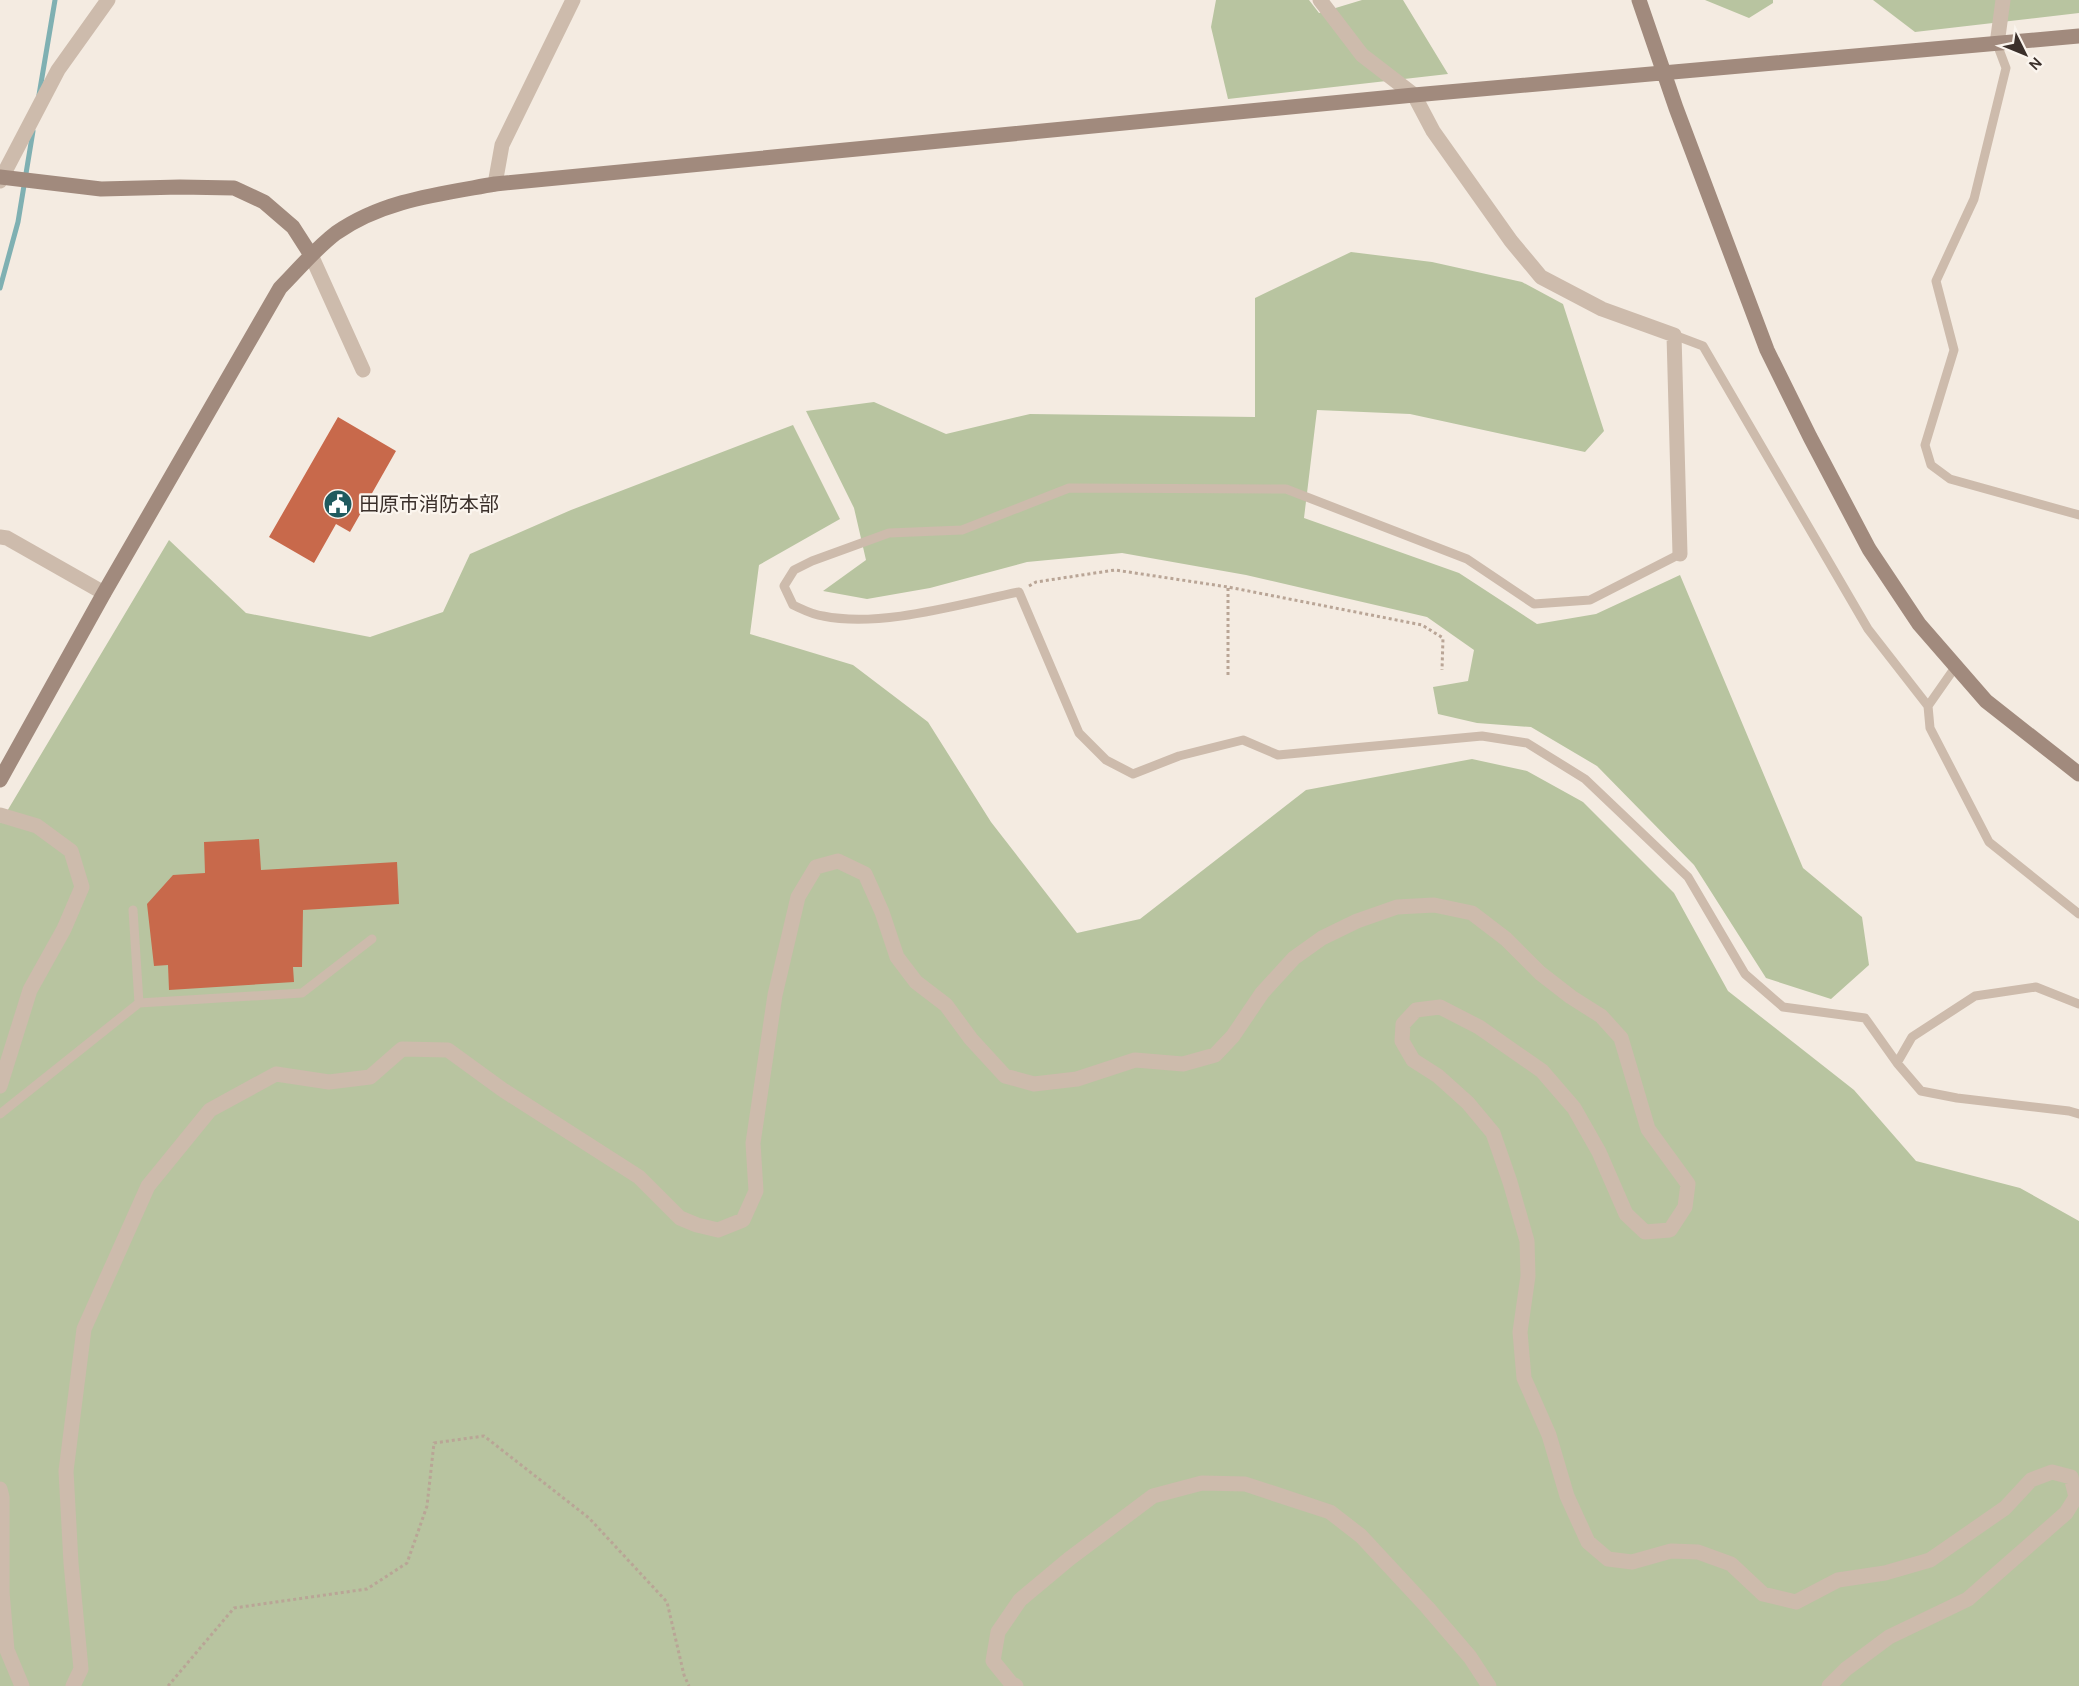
<svg xmlns="http://www.w3.org/2000/svg" width="2079" height="1686" viewBox="0 0 2079 1686" font-family="Karla,'Noto Sans JP',sans-serif">
	<style>
		.green { fill: #b8c4a0 }
		.lines { fill: none; stroke-linecap: round; stroke-linejoin: round }
		.stream { stroke: #7fb0b2; stroke-width: 5 }
		.building { fill: #c8694b }
		.path { stroke: #b9a596; stroke-width: 3; stroke-dasharray: 3 3; stroke-linecap: butt }
		.lane { stroke: #cdbbac; stroke-width: 9 }
		.street { stroke: #cdbbac; stroke-width: 15 }
		.secondary { stroke: #a18a7d; stroke-width: 15 }
		.labels { text-anchor: middle; dominant-baseline: central; stroke-width: 4.5; stroke-linejoin: round; paint-order: stroke }
		.poi-label { font-size: 20px; fill: #3b302b; stroke: #fbf5ee; text-anchor: start }
	</style>
	<rect width="100%" height="100%" fill="#f4ebe1"/>
	<path class="green" d="M1216 0H1309L1319 13 1362 0H1403L1448 74 1228 99 1211 27Z
		M1705 0H1773V3L1749 18Z
		M1873 0H2079V13L1915 32Z
		M1351 252 1432 262 1522 282 1563 304 1604 431 1585 452 1410 414 1317 410 1304 518 1459 573 1537 624 1596 614 1680 575 1803 868 1862 917 1869 965 1831 999 1766 978 1694 865 1597 766 1531 727 1477 723 1438 714 1433 687 1468 681 1474 650 1427 617 1246 575 1122 553 1027 562 930 588 867 599 823 591 866 560 854 508 806 411 874 402 946 434 1030 414 1255 417V298Z
		M793 425 840 519 759 565 750 634 853 665 928 722 991 822 1077 933 1140 919 1306 790 1472 759 1527 771 1583 802 1674 893 1728 991 1854 1090 1916 1161 2020 1188 2079 1221V1686H0V823L169 540 246 613 370 637 443 612 470 554 571 510Z"/>
	<g class="lines">
		<path class="stream" d="M39 95 55 0
			M0 288 18 222 33 131"/>
	</g>
	<path class="building" d="M338 417 396 451 350 532 336 524 314 563 269 537Z
		M259 839 261 870 397 862 399 904 303 910 302 967H293L294 982 169 990 168 965 154 966 147 904 173 875 205 873 204 842Z"/>
	<g class="lines">
		<path class="path" d="M1029 586 1036 582 1115 570 1228 587 1422 625 1443 638 1442 670
			M1228 675V587
			M168 1686 234 1608 367 1589 407 1563 427 1506 434 1443 484 1436 589 1518 667 1602 684 1675 689 1686"/>
		<path class="lane" d="M1997 44 2006 68 1974 199 1936 281 1954 350 1925 445 1931 465 1950 479 2079 515
			M1674 335 1703 346 1868 629 1928 706
			M1680 554 1590 600 1534 604 1467 559 1286 489 1069 488 962 530 889 533 812 561 794 570 784 586 793 605C802 609 813 615 823 616 881 628 960 604 1019 592L1079 733 1106 760 1133 774 1179 756 1243 740 1278 755 1482 736 1527 743 1585 779 1688 877 1745 974 1783 1007 1865 1018 1897 1063
			M1956 666 1928 706 1930 728 1989 842 2079 914
			M139 1003 302 993 372 939
			M2079 1004 2036 987 1975 996 1912 1037 1897 1063 1921 1091 1957 1098 2069 1111 2079 1114
			M0 1114 139 1003 133 910"/>
		<path class="street" d="M1320 0 1362 55 1414 95 1433 131 1511 241 1541 277 1602 309 1674 335 1680 554
			M1997 44 2003 0
			M0 181 58 70 108 0
			M495 184 502 145 573 0
			M311 255 363 370
			M0 537 7 538 104 593
			M0 815 37 826 71 851 82 887 64 929 30 990 0 1086
			M0 1489 2 1497V1592L7 1650 22 1686
			M73 1686 81 1669 71 1563 66 1471 84 1329 148 1186 210 1110 276 1074 329 1082 370 1077 402 1049 448 1050 503 1090 639 1177 680 1218 697 1225 718 1230 743 1220 756 1191 753 1143 775 995 798 897 816 867 838 861 865 874 882 912 897 957 916 982 946 1005 971 1039 1005 1076 1034 1084 1077 1079 1135 1060 1183 1064 1215 1055 1233 1036 1262 993 1294 958 1322 938 1357 921 1397 907 1434 905 1472 913 1506 939 1540 973 1571 997 1601 1016 1621 1038 1648 1129 1688 1184 1685 1207 1670 1230 1645 1232 1626 1214 1599 1152 1574 1108 1542 1071 1479 1027 1440 1007 1416 1010 1403 1024 1402 1041 1413 1060 1438 1076 1468 1103 1493 1133 1510 1182 1527 1241 1528 1276 1520 1332 1524 1378 1549 1435 1567 1496 1588 1542 1608 1559 1632 1562 1671 1551 1698 1552 1731 1564 1763 1594 1796 1602 1838 1580 1885 1573 1930 1560 2005 1508 2031 1480 2052 1472 2071 1477 2076 1497 2066 1513 1968 1599 1889 1637 1846 1669 1829 1686
			M1016 1686 1011 1683 993 1661 998 1632 1020 1600 1069 1559 1153 1496 1202 1483 1245 1484 1330 1512 1361 1536 1427 1607 1470 1657 1489 1686"/>
		<path class="secondary" d="M1639 0 1676 108 1767 350 1810 437 1869 549 1919 624 1986 701 2079 774
			M0 177 101 189 180 187 234 188 264 202 293 227 311 255
			M0 780 104 593 280 288C298 270 315 249 336 233 383 200 440 194 495 184L1414 95 2079 36"/>
	</g>
	<defs>
		<g id="civic-disc" transform="scale(1.5)"><circle r="9.5" fill="#1f5a5e" stroke="#fbf5ee"/><path d="M-.6-6.5H3V-4.5H.6V-3L4-1V1h2V6H-6V1h2V-1L-.6-3ZM-1.2 2.5V6h2.4V2.5Z" fill="#fff"/></g>
	</defs>
	<g fill-rule="evenodd">
		<use href="#civic-disc" x="338" y="504"/>
	</g>
	<g class="labels">
		<g class="poi-label">
			<text x="359" y="504">田原市消防本部</text>
		</g>
	</g>
	<g transform="translate(2025 54) rotate(133)" stroke="#fbf5ee" stroke-width="4.5" paint-order="stroke">
	<path d="M0-4.5L10 22L0 15L-10 22Z" fill="#3b302b"/>
	<text y="-9" font-size="16" font-weight="bold" text-anchor="middle" fill="#3b302b">N</text>
	</g>
</svg>
